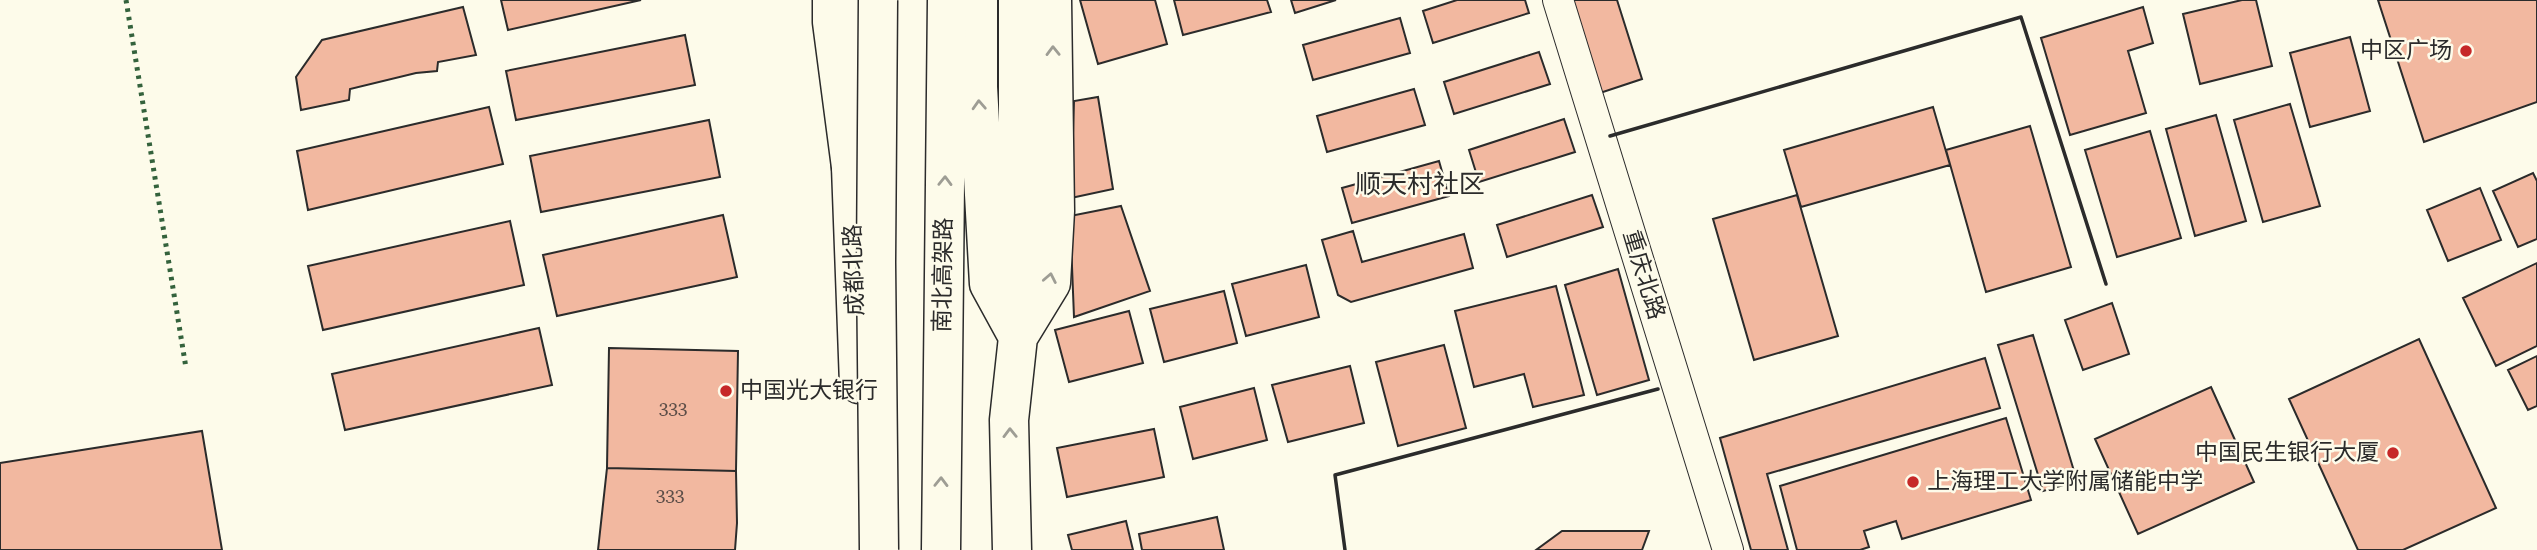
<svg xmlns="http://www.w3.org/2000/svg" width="2537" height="550" viewBox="0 0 2537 550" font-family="Spectral,'Noto Sans SC',serif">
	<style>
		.building { fill: #f2b8a0; stroke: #2b2b2b; stroke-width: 2 }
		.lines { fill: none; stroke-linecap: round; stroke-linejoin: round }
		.minor-casing { stroke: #2b2b2b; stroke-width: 32 }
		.primary-casing { stroke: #2b2b2b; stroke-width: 41 }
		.trunk-casing { stroke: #2b2b2b; stroke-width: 41 }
		.minor { stroke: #fdfbea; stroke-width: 30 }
		.primary { stroke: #fdfbea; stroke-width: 38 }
		.trunk { stroke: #fdfbea; stroke-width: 38 }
		.trunk-bridge-casing { stroke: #2b2b2b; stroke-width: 41; stroke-linecap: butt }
		.trunk-bridge { stroke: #fdfbea; stroke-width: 38 }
		.hedge { stroke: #34623c; stroke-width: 5; stroke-dasharray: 3.5 5; stroke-linecap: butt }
		.wall { stroke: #2b2b2b; stroke-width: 3.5 }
		.oneway { stroke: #9e9d94 }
		.poi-dot { fill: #c62828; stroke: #fdfbea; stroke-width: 2.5 }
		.labels { text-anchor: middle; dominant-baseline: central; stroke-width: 5; stroke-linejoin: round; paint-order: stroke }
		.number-label { font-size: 19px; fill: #5d4e48 }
		.poi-label { font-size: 23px; fill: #2b2b2b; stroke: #fdfbea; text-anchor: end }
		.street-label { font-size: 23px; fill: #2b2b2b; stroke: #fdfbea }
		.quarter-label { font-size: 26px; fill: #2b2b2b; stroke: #fdfbea }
	</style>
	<rect width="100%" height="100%" fill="#fdfbea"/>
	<path class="building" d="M501 0H641L508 30Z
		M1080 0H1155L1167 44 1098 64Z
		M1174 0H1267L1271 12 1183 35Z
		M1291 0H1336L1295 13Z
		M1457 0H1525L1529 13 1433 43 1423 11Z
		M1571 0H1617L1642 79 1600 93Z
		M2242 0H2256L2272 66 2200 84 2183 14Z
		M2378 0H2537V102L2424 142Z
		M463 7 476 55 438 62 437 71 416 73 350 89 349 100 301 110 296 77 322 40Z
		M2143 7 2153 43 2128 51 2146 113 2070 135 2041 38Z
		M1400 18 1410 53 1313 80 1303 45Z
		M685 35 695 85 516 120 506 71Z
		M2350 37 2370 111 2310 127 2290 53Z
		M1539 52 1550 84 1454 114 1444 82Z
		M1414 89 1425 125 1327 152 1317 116Z
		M1098 97 1113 189 1071 198 1074 101Z
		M2290 104 2320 206 2263 222 2234 120Z
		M489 107 503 164 308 210 297 151Z
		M1933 107 1950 165 1801 207 1784 150Z
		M2216 115 2246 221 2195 236 2166 129Z
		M1564 119 1575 152 1479 182 1469 150Z
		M709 120 720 177 541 212 530 156Z
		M2030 126 2071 267 1986 292 1946 150Z
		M2150 131 2181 238 2117 257 2085 150Z
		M1439 161 1449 196 1352 223 1342 188Z
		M2533 173 2537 181V239L2518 247 2493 191Z
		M2480 188 2501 240 2448 261 2427 210Z
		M1592 195 1603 227 1507 257 1497 225Z
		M1797 195 1838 336 1754 360 1713 219Z
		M1121 206 1150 291 1074 317 1070 216Z
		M723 215 737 277 557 316 543 255Z
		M510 221 524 285 323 330 308 266Z
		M1353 231 1362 262 1464 234 1473 268 1351 302 1338 295 1322 240Z
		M2537 263V346L2496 366 2463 298Z
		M1306 265 1319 317 1246 336 1232 284Z
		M1618 269 1649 380 1597 395 1565 285Z
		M1556 286 1584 395 1533 407 1524 374 1474 387 1455 311Z
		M1224 291 1237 343 1164 362 1150 309Z
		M2112 303 2129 354 2083 370 2065 320Z
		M1129 311 1143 363 1069 382 1055 330Z
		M539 328 552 385 345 430 332 374Z
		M2033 335 2077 481 2043 491 1998 345Z
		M2419 339 2496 508 2403 550H2358L2289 399Z
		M1444 345 1466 428 1398 446 1376 362Z
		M609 348 738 351 736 471 607 468Z
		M2537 356V406L2528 410 2508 370Z
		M1985 358 2000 408 1767 474 1788 550H1751L1720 438Z
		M1350 366 1364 423 1288 442 1272 385Z
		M2211 387 2254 482 2138 534 2095 439Z
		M1254 388 1267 440 1193 459 1180 407Z
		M2006 418 2031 500 1902 539 1896 521 1864 531 1869 547 1860 550H1797L1780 486Z
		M1154 429 1164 477 1067 497 1057 448Z
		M202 431 222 550H0V463Z
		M607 468 736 471 737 523 735 550H598Z
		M1217 517 1224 550H1142L1139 534Z
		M1126 521 1133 550H1072L1068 535Z
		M1562 531H1649L1642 550H1536Z"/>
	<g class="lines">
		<g class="minor-casing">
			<path id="minor" d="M1558 0 1728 550"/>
		</g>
		<g class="primary-casing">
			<path id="primary" d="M832 0V22L851 167 859 384
				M978 0V87L989 284 1018 337 1009 420 1012 550
				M1018 337 1051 283 1055 211 1052 0"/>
		</g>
		<g class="trunk-casing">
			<path id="trunk" d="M1018 0V337
				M851 167 860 0
				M941 550 947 0"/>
		</g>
		<use href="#minor" class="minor"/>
		<use href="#primary" class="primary"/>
		<use href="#trunk" class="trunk"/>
		<g class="trunk-bridge-casing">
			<path id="trunk-bridge" d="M878 0 876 262 879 550"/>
		</g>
		<use href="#trunk-bridge" class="trunk-bridge"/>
		<path class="hedge" d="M126 0 186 368"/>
		<path class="wall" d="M1610 136 2021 17 2106 284
			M1345 550 1335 475 1658 389"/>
	</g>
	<defs><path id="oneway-chevron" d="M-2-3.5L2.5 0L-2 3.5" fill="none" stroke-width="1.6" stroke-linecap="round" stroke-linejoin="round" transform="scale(1.75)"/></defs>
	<g class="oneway">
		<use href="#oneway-chevron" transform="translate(1053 51) rotate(-91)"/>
		<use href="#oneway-chevron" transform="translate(979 105) rotate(-93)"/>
		<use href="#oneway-chevron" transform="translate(945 181) rotate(-89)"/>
		<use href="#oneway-chevron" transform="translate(1050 278) rotate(-79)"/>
		<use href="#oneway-chevron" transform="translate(1010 433) rotate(-91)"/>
		<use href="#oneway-chevron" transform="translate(941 482) rotate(-89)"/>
	</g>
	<g class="poi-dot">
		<circle cx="2466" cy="51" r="7"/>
		<circle cx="726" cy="391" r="7"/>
		<circle cx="2393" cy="453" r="7"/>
		<circle cx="1913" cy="482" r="7"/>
	</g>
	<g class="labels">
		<g class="number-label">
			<text x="673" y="410">333</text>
			<text x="670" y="497">333</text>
		</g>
		<g class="poi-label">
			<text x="2452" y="51">中区广场</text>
			<text x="740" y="391" text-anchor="start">中国光大银行</text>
			<text x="2379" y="453">中国民生银行大厦</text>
			<text x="1927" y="482" text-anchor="start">上海理工大学附属储能中学</text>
		</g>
		<g class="street-label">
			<text transform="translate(855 270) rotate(-92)">成都北路</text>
			<text transform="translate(944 275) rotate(-89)">南北高架路</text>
			<text transform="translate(1643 275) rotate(73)">重庆北路</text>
		</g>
		<g class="quarter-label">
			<text x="1420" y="185">顺天村社区</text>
		</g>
	</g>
</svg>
